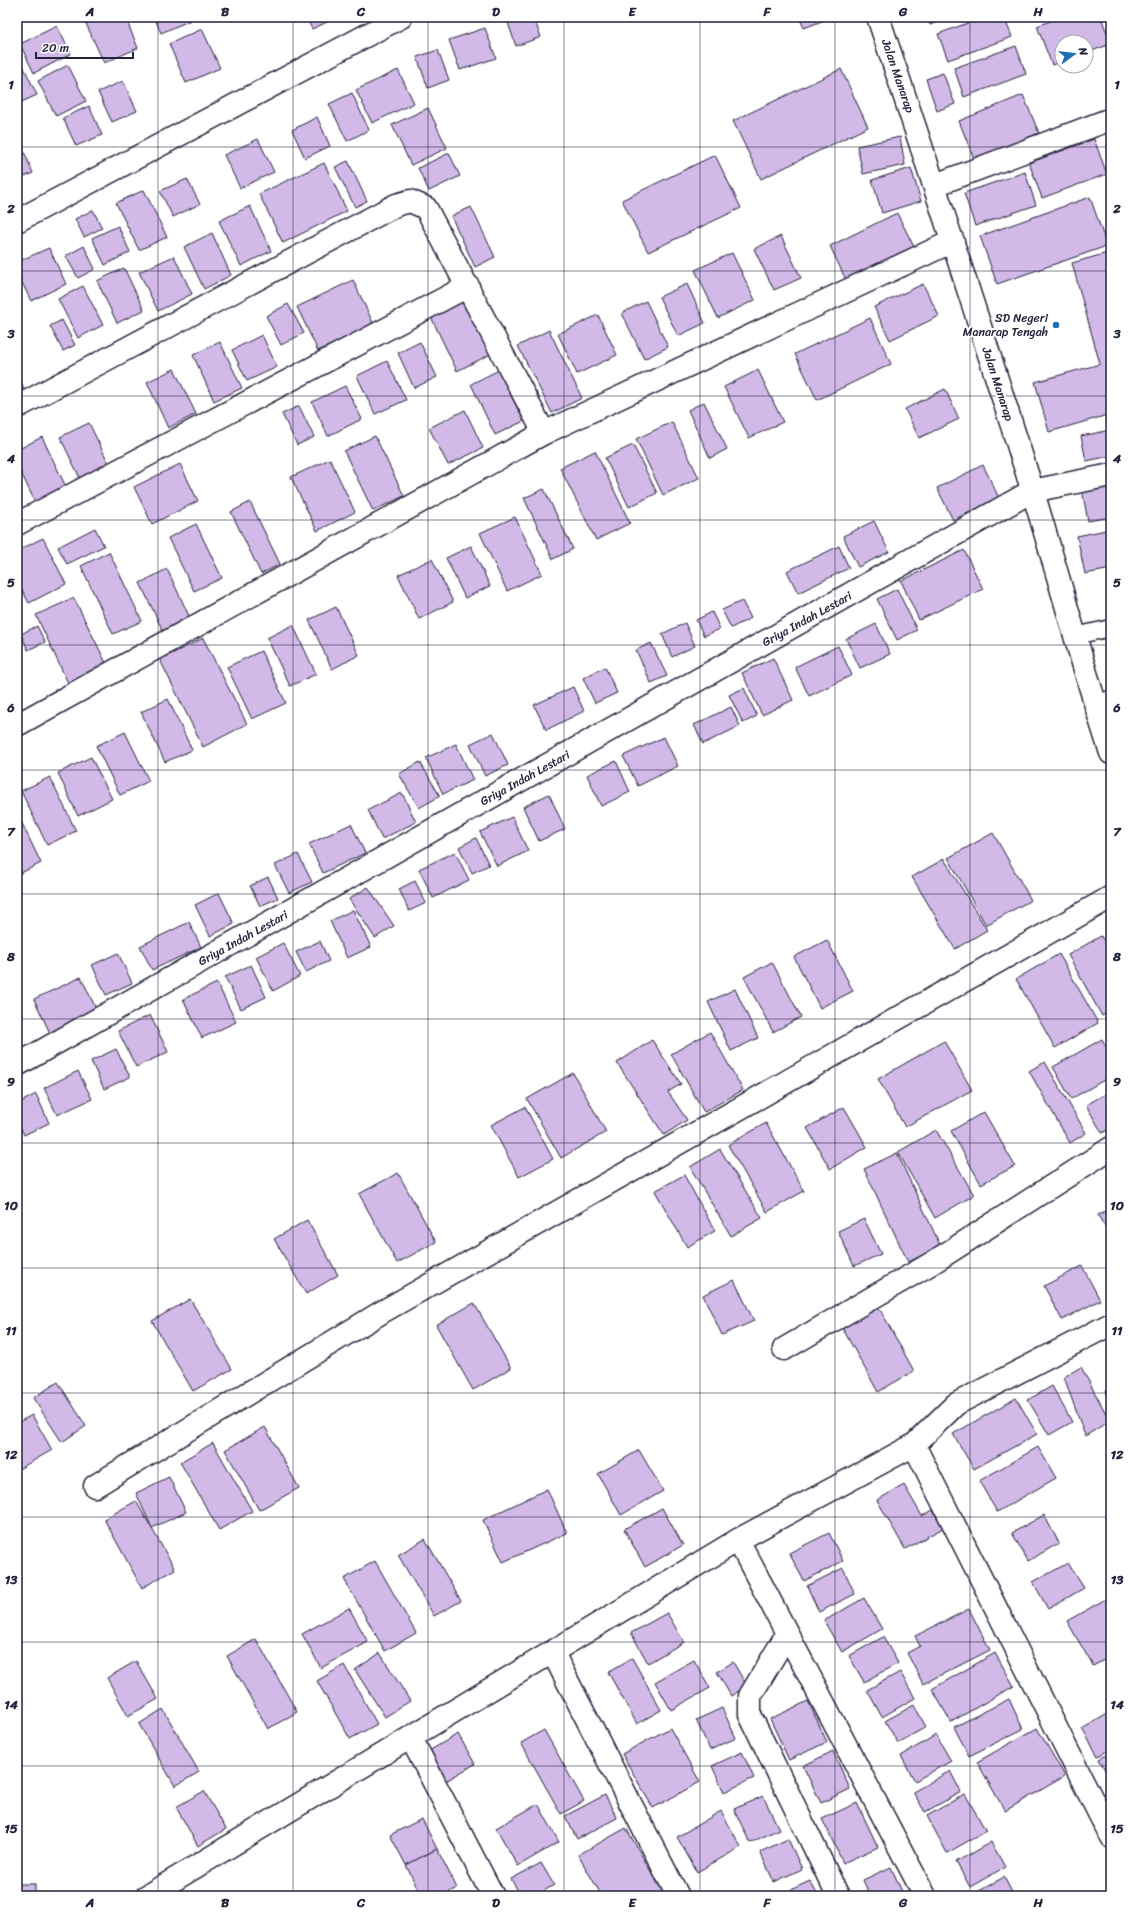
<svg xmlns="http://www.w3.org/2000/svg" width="1128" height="1913" font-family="Sriracha,sans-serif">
  <rect width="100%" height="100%" fill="#fff"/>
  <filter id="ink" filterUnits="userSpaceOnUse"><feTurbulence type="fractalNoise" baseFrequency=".025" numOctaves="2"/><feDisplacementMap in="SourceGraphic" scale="8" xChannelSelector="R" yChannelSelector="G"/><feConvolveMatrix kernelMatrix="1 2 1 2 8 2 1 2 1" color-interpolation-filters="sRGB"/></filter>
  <g filter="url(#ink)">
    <!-- building -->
    <g fill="#d2b9e7" stroke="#22223b">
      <polygon points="83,17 125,17 138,48 104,63"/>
      <polygon points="154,17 190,17 191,20 161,33"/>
      <polygon points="306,17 338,17 312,29"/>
      <polygon points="506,17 533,17 541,37 516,46"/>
      <polygon points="799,17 832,17 804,28"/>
      <polygon points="927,17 953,17 930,25"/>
      <polygon points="984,17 1004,17 1012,37 948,60 938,34"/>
      <polygon points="1061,17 1101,17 1111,44 1086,53 1086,42 1062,42 1062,61 1052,65 1037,26"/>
      <polygon points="57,26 71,54 34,73 20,44"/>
      <polygon points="485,28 496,58 460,70 449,40"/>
      <polygon points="202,29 220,68 186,83 169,44"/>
      <polygon points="1016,46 1026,74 964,97 954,68"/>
      <polygon points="438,50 449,80 428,88 417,57"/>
      <polygon points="17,55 18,55 37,95 17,104"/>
      <polygon points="68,65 86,101 56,116 38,81"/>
      <polygon points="841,69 868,127 761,179 733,121"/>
      <polygon points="398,70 414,103 372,123 356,90"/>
      <polygon points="943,73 955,104 937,111 926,79"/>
      <polygon points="123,81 137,111 112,122 98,92"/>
      <polygon points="352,93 369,130 347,141 329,104"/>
      <polygon points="1023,95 1039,133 974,159 959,121"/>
      <polygon points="89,106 102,135 76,146 63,118"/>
      <polygon points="428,108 447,148 411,165 392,125"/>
      <polygon points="317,117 330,146 305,158 292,130"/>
      <polygon points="900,137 905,165 863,174 857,146"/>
      <polygon points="258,139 274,172 240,188 224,155"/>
      <polygon points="1094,139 1107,174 1042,198 1029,163"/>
      <polygon points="20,142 33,173 17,180 17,144"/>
      <polygon points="449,153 460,176 429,191 418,168"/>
      <polygon points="715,155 741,208 648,252 622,200"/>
      <polygon points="348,161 367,201 355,207 335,167"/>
      <polygon points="324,163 347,211 283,243 259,194"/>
      <polygon points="911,168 921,201 882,213 872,180"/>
      <polygon points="1025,172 1036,205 975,226 964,193"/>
      <polygon points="187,179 200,204 173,217 160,191"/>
      <polygon points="144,190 167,237 139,250 116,203"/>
      <polygon points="1090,197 1107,246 997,284 980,236"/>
      <polygon points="250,206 271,251 241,266 219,221"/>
      <polygon points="471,207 495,257 475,267 451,216"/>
      <polygon points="93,210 102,228 84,237 75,219"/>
      <polygon points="897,213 914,247 846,280 830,246"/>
      <polygon points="118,226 130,252 105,265 92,238"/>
      <polygon points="212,233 231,275 204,289 184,247"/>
      <polygon points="781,236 801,278 774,290 754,249"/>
      <polygon points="84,246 95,269 78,278 66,256"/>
      <polygon points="49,248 66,284 31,301 17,272 17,262"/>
      <polygon points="1111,252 1111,414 1049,432 1035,382 1100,364 1072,263"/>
      <polygon points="732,253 755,300 718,318 695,270"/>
      <polygon points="174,256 192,294 158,311 139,272"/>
      <polygon points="124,268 144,310 117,323 97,281"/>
      <polygon points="353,280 374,325 318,351 297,307"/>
      <polygon points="687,284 705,323 678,336 659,297"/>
      <polygon points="923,284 939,316 890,340 874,307"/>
      <polygon points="83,286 103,325 78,338 58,299"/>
      <polygon points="465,301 491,354 457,371 431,317"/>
      <polygon points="646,301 668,347 644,359 622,313"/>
      <polygon points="288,304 304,333 281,345 266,316"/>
      <polygon points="598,315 617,355 577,374 558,334"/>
      <polygon points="870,318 891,364 817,400 795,354"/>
      <polygon points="62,320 75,345 63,351 50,326"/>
      <polygon points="549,330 582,398 552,413 518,346"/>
      <polygon points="262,335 277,367 247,381 232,350"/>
      <polygon points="220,342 242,388 214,401 193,355"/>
      <polygon points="420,342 437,377 414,388 398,353"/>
      <polygon points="387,361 406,400 375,414 357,376"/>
      <polygon points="174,369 196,414 168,428 147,382"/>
      <polygon points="499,370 524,421 495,435 471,384"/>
      <polygon points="758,370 783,422 749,438 724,387"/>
      <polygon points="17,374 24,388 17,392"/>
      <polygon points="345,386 362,419 328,436 312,402"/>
      <polygon points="945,389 959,419 919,438 905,409"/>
      <polygon points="704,402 727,449 710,458 688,410"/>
      <polygon points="299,406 314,437 297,445 282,414"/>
      <polygon points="465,410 483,448 448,465 429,428"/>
      <polygon points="672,422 699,478 663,495 636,439"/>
      <polygon points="89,423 111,468 82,482 60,437"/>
      <polygon points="1111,430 1111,456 1086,461 1081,436"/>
      <polygon points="375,436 404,496 373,511 344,451"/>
      <polygon points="42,437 66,487 35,502 17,464 17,450"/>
      <polygon points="633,445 657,493 629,507 605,458"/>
      <polygon points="595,451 630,523 596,540 560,468"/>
      <polygon points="330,459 355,512 317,531 291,477"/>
      <polygon points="180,464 198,501 152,524 134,487"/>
      <polygon points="983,465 999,498 953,520 937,488"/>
      <polygon points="1111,479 1111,517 1088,521 1081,485"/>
      <polygon points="544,489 573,549 553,559 524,498"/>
      <polygon points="250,502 280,564 261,574 231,512"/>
      <polygon points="515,517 542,574 507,591 480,533"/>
      <polygon points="874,521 889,552 858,567 843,536"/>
      <polygon points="196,524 222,578 194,591 168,538"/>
      <polygon points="95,528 104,546 67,564 58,547"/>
      <polygon points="1111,529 1111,569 1085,574 1077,536"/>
      <polygon points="43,538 66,584 29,603 17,580 17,551"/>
      <polygon points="471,546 490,586 465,598 446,558"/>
      <polygon points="839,546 849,568 798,593 787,571"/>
      <polygon points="964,550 983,589 919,620 901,581"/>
      <polygon points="109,552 142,621 113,634 81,566"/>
      <polygon points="432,559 453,602 419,619 398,575"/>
      <polygon points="167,569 190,618 163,631 140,583"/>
      <polygon points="897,589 917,630 897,640 877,599"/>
      <polygon points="17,598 22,608 17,610"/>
      <polygon points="74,598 108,667 69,685 36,615"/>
      <polygon points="742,601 751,618 731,628 722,610"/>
      <polygon points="336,607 359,655 332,669 309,620"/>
      <polygon points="712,612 720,629 704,636 696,620"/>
      <polygon points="685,623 695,646 672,657 662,634"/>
      <polygon points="876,624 890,654 860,668 846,639"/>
      <polygon points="293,625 316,674 290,686 267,638"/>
      <polygon points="37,626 45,642 28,650 21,634"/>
      <polygon points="203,638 247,724 203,747 160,660"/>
      <polygon points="651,643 667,676 651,683 636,650"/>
      <polygon points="838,646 852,675 809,696 795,667"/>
      <polygon points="261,651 286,703 252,719 227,667"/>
      <polygon points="773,658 793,700 762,715 742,673"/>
      <polygon points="605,667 617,693 595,703 583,678"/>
      <polygon points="573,687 584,711 546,730 534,705"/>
      <polygon points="744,688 757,716 743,723 729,695"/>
      <polygon points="168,699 192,750 165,762 141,712"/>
      <polygon points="731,707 740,726 703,744 694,725"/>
      <polygon points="125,732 149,781 120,795 96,746"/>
      <polygon points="493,733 508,765 485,776 470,744"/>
      <polygon points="664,737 678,766 638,786 623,756"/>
      <polygon points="456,744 473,780 443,794 426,758"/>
      <polygon points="91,757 112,799 78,816 58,773"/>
      <polygon points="616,761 630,792 601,806 587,775"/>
      <polygon points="420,762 440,796 419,808 399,774"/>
      <polygon points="50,777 76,831 47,845 21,791"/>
      <polygon points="402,793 416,822 382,839 368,810"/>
      <polygon points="549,794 565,829 539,841 523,807"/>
      <polygon points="17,813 41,863 17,875"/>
      <polygon points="512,817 528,851 497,866 480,832"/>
      <polygon points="351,824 365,853 323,873 309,844"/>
      <polygon points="993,833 1031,900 986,925 948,858"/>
      <polygon points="476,838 489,865 472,873 459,847"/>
      <polygon points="455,852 469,880 433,898 419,869"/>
      <polygon points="298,854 312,882 289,893 275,865"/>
      <polygon points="944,859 987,930 955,949 912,877"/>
      <polygon points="268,877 278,898 260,906 250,886"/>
      <polygon points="415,881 426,903 409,911 399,889"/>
      <polygon points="368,887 394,926 375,938 349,899"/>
      <polygon points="219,893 234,924 210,936 195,905"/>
      <polygon points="353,910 371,947 347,958 330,921"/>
      <polygon points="189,922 201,947 152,970 140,946"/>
      <polygon points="1101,936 1111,952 1111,1011 1102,1016 1068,955"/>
      <polygon points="827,940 853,991 820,1008 794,957"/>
      <polygon points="320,941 329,961 306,972 296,952"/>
      <polygon points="283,943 300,976 273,991 256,957"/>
      <polygon points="118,953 132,983 106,995 92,965"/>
      <polygon points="1059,954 1098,1023 1055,1048 1016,979"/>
      <polygon points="772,962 801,1017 773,1032 744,977"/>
      <polygon points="251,965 266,997 241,1009 225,977"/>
      <polygon points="81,977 97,1011 50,1033 34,999"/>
      <polygon points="217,983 236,1022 202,1038 183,999"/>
      <polygon points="735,989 758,1038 731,1051 708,1002"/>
      <polygon points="150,1015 168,1052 136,1067 118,1031"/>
      <polygon points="710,1032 743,1090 704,1112 671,1054"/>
      <polygon points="1102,1039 1111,1056 1111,1076 1071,1099 1053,1067"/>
      <polygon points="652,1040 681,1084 668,1092 687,1120 664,1135 617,1063"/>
      <polygon points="944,1041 972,1090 905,1127 878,1079"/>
      <polygon points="116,1049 130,1077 104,1089 91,1061"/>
      <polygon points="1045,1062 1086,1133 1070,1143 1029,1071"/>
      <polygon points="78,1071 92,1099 57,1115 44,1088"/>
      <polygon points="573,1073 606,1132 561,1158 527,1099"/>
      <polygon points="1111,1091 1111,1128 1102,1133 1086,1105"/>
      <polygon points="36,1094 49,1123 24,1135 17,1120 17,1104"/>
      <polygon points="525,1107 553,1159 519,1177 491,1125"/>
      <polygon points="844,1107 867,1147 830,1169 807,1128"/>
      <polygon points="984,1112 1015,1166 981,1184 951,1131"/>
      <polygon points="766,1123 804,1191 767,1212 728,1145"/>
      <polygon points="936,1130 974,1195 935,1218 898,1152"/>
      <polygon points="720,1149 762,1218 731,1236 690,1167"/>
      <polygon points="897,1153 941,1247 908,1262 864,1169"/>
      <polygon points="398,1173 436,1242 397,1263 359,1194"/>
      <polygon points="684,1175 715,1231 687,1247 655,1191"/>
      <polygon points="1111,1208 1111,1238 1098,1215"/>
      <polygon points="864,1219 881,1254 854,1266 838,1231"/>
      <polygon points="307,1220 338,1275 306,1294 274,1239"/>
      <polygon points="1082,1266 1100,1300 1062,1320 1044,1286"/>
      <polygon points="734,1280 754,1321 722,1335 703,1295"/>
      <polygon points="190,1299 232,1369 193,1391 152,1321"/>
      <polygon points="876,1302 914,1371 878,1392 839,1322"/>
      <polygon points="474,1303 511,1368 473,1390 436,1325"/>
      <polygon points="1081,1367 1110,1421 1085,1436 1064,1377"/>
      <polygon points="58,1382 86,1426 62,1442 33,1398"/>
      <polygon points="1052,1386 1072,1422 1049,1435 1028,1400"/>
      <polygon points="1111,1388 1111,1406 1106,1390"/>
      <polygon points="1016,1398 1037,1434 974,1469 953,1434"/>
      <polygon points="32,1415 52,1450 17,1470 17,1423"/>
      <polygon points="265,1427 299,1488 259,1510 225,1450"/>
      <polygon points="213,1443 252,1511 219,1530 180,1462"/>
      <polygon points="1038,1447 1056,1478 997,1512 979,1481"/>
      <polygon points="639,1450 663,1491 621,1515 598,1474"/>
      <polygon points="169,1477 186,1512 152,1528 136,1493"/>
      <polygon points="904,1485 922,1516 933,1510 943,1528 905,1549 877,1500"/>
      <polygon points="547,1489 567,1533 503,1562 483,1520"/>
      <polygon points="136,1501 175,1569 142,1588 104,1519"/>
      <polygon points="662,1508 683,1545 645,1567 624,1529"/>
      <polygon points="1044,1515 1059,1543 1028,1561 1012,1533"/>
      <polygon points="829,1533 843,1561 804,1581 789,1553"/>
      <polygon points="425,1539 461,1601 434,1616 398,1555"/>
      <polygon points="375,1561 416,1633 385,1651 344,1579"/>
      <polygon points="1068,1563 1084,1588 1048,1609 1033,1582"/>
      <polygon points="843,1568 855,1594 819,1612 807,1586"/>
      <polygon points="1111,1596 1111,1656 1093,1666 1067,1621"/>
      <polygon points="864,1598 882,1629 842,1652 824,1621"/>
      <polygon points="349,1608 368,1642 321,1668 302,1634"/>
      <polygon points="969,1609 990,1650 923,1684 907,1653 920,1646 915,1636"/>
      <polygon points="667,1613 684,1642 648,1663 631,1633"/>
      <polygon points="883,1637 898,1663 864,1682 849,1656"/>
      <polygon points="256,1639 297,1712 268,1729 227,1656"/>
      <polygon points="380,1653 410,1701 385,1717 355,1670"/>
      <polygon points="995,1653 1014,1686 951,1722 932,1689"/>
      <polygon points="632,1658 661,1710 637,1724 608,1672"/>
      <polygon points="694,1660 710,1688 671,1710 655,1682"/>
      <polygon points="136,1661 158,1699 128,1716 107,1678"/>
      <polygon points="733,1662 747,1686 731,1696 717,1672"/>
      <polygon points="344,1665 377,1724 350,1739 317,1681"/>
      <polygon points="900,1672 915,1698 882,1717 867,1690"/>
      <polygon points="1009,1699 1023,1729 969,1756 954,1727"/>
      <polygon points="808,1701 827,1742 789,1760 770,1719"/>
      <polygon points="914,1705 926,1727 898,1743 885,1721"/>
      <polygon points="722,1708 736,1738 710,1750 696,1720"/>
      <polygon points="163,1709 199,1772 175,1786 139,1724"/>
      <polygon points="1111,1712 1111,1749 1098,1756 1082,1729"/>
      <polygon points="670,1728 700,1782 653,1808 622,1754"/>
      <polygon points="1037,1728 1065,1776 1005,1811 977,1762"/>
      <polygon points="544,1730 584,1801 561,1814 521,1743"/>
      <polygon points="458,1734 475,1764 444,1782 427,1752"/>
      <polygon points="936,1735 951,1761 915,1781 901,1756"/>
      <polygon points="833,1751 850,1789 821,1803 803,1766"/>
      <polygon points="742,1752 754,1778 724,1792 712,1766"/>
      <polygon points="1111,1753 1111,1781 1099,1759"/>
      <polygon points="950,1771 961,1792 925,1812 913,1792"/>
      <polygon points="204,1791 226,1829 198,1846 176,1807"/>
      <polygon points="965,1794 986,1831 947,1853 927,1816"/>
      <polygon points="605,1795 617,1818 577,1839 565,1816"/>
      <polygon points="763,1796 779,1829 750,1843 734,1809"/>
      <polygon points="857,1803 878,1847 843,1863 822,1819"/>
      <polygon points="538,1804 559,1842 518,1866 496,1828"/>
      <polygon points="721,1811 741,1847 697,1872 677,1837"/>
      <polygon points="422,1819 437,1849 406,1865 390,1835"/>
      <polygon points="626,1828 665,1896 602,1896 578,1855"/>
      <polygon points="788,1839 802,1869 774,1882 760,1852"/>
      <polygon points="991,1842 1005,1867 970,1887 956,1862"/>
      <polygon points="437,1849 457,1888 441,1896 421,1896 406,1865"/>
      <polygon points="541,1863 554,1885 535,1896 521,1896 511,1879"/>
      <polygon points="891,1867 904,1896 870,1896 863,1880"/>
      <polygon points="1004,1877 1014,1896 973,1896 972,1895"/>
      <polygon points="810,1881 818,1896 788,1896 786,1892"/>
      <rect x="17" y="1884" width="18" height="12"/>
    </g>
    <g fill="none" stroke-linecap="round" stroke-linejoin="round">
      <!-- lane casing -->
      <g stroke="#22223b" stroke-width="19">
        <g id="lane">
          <polyline points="1075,636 1111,628"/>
          <polyline points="1094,703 1111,699"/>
        </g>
      </g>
      <!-- street casing -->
      <g stroke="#22223b" stroke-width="25">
        <g id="street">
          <path d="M878,17C931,174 982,331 1032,489C1059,577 1082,666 1111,753"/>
          <polyline points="935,185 1111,119"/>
          <polyline points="17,221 401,17"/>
          <polyline points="17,407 396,205 410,201 426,208 544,433"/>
          <polyline points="17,524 468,286"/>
          <polyline points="17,725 544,433 953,241"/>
          <polyline points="17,1065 1032,491 1111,475"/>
          <polyline points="784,1349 932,1263 1111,1148"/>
          <polyline points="914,1445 1111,1837"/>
          <polyline points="95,1486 382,1312 1111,897"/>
          <polyline points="738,1540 925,1896"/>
          <polyline points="787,1634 750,1696 750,1715 838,1896"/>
          <polyline points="553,1653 678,1896"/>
          <polyline points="411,1738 493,1896"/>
          <polyline points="147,1896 738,1540 914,1445 956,1404 1111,1324"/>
        </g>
      </g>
      <!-- lane -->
      <use href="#lane" stroke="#fff" stroke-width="16"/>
      <!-- street -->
      <use href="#street" stroke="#fff" stroke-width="22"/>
    </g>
  </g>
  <!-- grid -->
  <path fill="none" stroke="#22223b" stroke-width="1" stroke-opacity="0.55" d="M158,17V1896M293,17V1896M428,17V1896M564,17V1896M700,17V1896M835,17V1896M970,17V1896M17,147H1111M17,271H1111M17,396H1111M17,520H1111M17,645H1111M17,770H1111M17,894H1111M17,1019H1111M17,1143H1111M17,1268H1111M17,1393H1111M17,1517H1111M17,1642H1111M17,1766H1111"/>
  <!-- markers -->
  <circle fill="#1f6fb2" stroke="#fff" stroke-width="1.5" cx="1056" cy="325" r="4"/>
  <g text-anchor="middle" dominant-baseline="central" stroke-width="4" stroke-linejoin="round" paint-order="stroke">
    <!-- street labels -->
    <g font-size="12" fill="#22223b" stroke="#fff">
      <text transform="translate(898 76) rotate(71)">Jalan Manarap</text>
      <text transform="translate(998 384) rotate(72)">Jalan Manarap</text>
      <text transform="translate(807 619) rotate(-29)">Griya Indah Lestari</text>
      <text transform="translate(525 778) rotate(-29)">Griya Indah Lestari</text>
      <text transform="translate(243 938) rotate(-29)">Griya Indah Lestari</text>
    </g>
    <!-- poi labels -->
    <g font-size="12" fill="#22223b" stroke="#fff" text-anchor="end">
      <text x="1048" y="318">SD Negeri<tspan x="1048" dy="14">Manarap Tengah</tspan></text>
    </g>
  </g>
  <!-- margin -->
  <rect width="1128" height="1913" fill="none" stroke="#fff" stroke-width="44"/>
  <!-- north arrow -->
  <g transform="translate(1074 54) rotate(75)"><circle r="19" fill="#ffffff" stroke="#a7a7b1"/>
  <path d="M0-3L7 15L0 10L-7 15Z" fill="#1f6fb2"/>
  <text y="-6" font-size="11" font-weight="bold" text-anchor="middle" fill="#22223b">N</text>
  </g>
  <!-- scale -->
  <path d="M36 52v6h97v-6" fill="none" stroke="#22223b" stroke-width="2"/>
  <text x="42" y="52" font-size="12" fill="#22223b" stroke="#ffffff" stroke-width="3" paint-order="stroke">20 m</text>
  <rect x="22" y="22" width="1084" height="1869" fill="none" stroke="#22223b" stroke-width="1.5"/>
  <g font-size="13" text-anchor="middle" font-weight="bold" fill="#22223b">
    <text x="90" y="16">A</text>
    <text x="225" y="16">B</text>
    <text x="361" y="16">C</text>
    <text x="496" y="16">D</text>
    <text x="632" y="16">E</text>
    <text x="767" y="16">F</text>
    <text x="903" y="16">G</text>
    <text x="1038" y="16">H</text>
    <text x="11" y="89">1</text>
    <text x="1117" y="89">1</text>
    <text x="11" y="213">2</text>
    <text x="1117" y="213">2</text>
    <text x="11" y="338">3</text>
    <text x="1117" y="338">3</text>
    <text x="11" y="463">4</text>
    <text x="1117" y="463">4</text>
    <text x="11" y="587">5</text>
    <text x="1117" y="587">5</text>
    <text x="11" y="712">6</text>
    <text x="1117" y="712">6</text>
    <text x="11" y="836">7</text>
    <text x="1117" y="836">7</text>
    <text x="11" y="961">8</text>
    <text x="1117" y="961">8</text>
    <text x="11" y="1086">9</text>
    <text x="1117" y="1086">9</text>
    <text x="11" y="1210">10</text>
    <text x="1117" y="1210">10</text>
    <text x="11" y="1335">11</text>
    <text x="1117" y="1335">11</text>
    <text x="11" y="1459">12</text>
    <text x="1117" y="1459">12</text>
    <text x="11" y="1584">13</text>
    <text x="1117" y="1584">13</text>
    <text x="11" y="1709">14</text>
    <text x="1117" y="1709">14</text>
    <text x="11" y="1833">15</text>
    <text x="1117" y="1833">15</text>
    <text x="90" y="1907">A</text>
    <text x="225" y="1907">B</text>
    <text x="361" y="1907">C</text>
    <text x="496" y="1907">D</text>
    <text x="632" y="1907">E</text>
    <text x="767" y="1907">F</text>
    <text x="903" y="1907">G</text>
    <text x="1038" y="1907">H</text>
  </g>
</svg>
